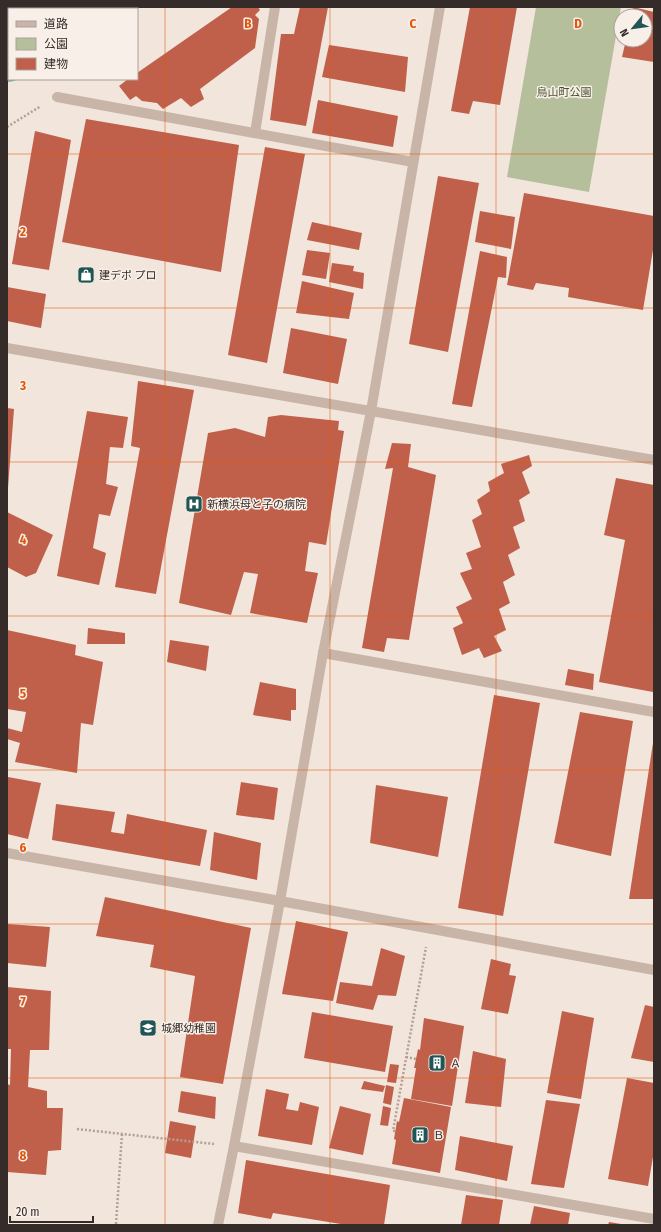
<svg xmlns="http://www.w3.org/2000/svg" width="661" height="1232" font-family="'Fira Sans Condensed','Noto Sans JP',sans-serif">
  <rect width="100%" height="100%" fill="#f1e5dc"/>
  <!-- green -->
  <polygon fill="#b5bf9c" points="536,7 621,7 589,192 507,177"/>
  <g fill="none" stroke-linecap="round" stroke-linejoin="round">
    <!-- river -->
    <g stroke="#7cacab" stroke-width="50">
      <polyline points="85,9 88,7"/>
      <polyline points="7,57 9,55"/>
    </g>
  </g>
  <!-- building -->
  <g fill="#c0604a">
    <polygon points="232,7 258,7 260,10 255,15 259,19 255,48 200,89 204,99 191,107 181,98 163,109 157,103 142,101 136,96 130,100 119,86 128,79 137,79 137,73"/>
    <polygon points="300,7 328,7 306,126 270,120 281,34 294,34"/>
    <polygon points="470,7 517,7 500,105 473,101 469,114 451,111"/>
    <polygon points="633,7 654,12 654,62 622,57 626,40 645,40 645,16 631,16"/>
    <polygon points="329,45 408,57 405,92 322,77"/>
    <polygon points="318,100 398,116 393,147 312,133"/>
    <polygon points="86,119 239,145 221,272 62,242"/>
    <polygon points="35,131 71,140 49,270 12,264"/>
    <polygon points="265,147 305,154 267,363 228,355"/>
    <polygon points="438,176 479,183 448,352 409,344"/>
    <polygon points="524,193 654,216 654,244 643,310 568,297 569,288 536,283 533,290 507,285"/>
    <polygon points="480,211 515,217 511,249 475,242"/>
    <polygon points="312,222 362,233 359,250 307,240"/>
    <polygon points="307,250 330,253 326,279 302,275"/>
    <polygon points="480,251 507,257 506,278 498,277 472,407 452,404"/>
    <polygon points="332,263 354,266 353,271 364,273 363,289 329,282"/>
    <polygon points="302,281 354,293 349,319 296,313"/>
    <polygon points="7,287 46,294 41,328 7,321"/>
    <polygon points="291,328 347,339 338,384 283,373"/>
    <polygon points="138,381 194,390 156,594 115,587 140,448 131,446"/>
    <polygon points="7,408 14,409 8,488 7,488"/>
    <polygon points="87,411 128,417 123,448 110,447 106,484 118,487 110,516 99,514 93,548 106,553 99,585 57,576"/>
    <polygon points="281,415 339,421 338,430 344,431 326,545 309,542 305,571 318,573 307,623 250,613 258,574 244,572 231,615 179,603 208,433 235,428 265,437 268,417"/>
    <polygon points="392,443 411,444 408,467 436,475 409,640 387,638 384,652 362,648 393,468 385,469"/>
    <polygon points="529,455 532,466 522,472 530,493 519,500 525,521 513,527 520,548 508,555 515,575 503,582 510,603 499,609 506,630 494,636 502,651 484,658 479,648 462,655 453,628 463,623 456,607 472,599 460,573 472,569 466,553 481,547 472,520 482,514 477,500 490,491 488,482 504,473 501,464"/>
    <polygon points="616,478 654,485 654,686 653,692 599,682 625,540 604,535"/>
    <polygon points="7,512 53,535 36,573 26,577 7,567"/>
    <polygon points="88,628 125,633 125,644 87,644"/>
    <polygon points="7,630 76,645 75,655 103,662 93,725 81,723 77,773 15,762 20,743 7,739 7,728 22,732 26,712 7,709"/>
    <polygon points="170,640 209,646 206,671 167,662"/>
    <polygon points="568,669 594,674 593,690 565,685"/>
    <polygon points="260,682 296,689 296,710 291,710 291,721 253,715"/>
    <polygon points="494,695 540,703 503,916 458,908"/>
    <polygon points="580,712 633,721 611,856 554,843"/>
    <polygon points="653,743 654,899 629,899"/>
    <polygon points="8,777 41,783 28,839 7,834"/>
    <polygon points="241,782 278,788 274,820 236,815"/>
    <polygon points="376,785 448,797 438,857 370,843"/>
    <polygon points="56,804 115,812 111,832 124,834 127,814 207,830 200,866 52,840"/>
    <polygon points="214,832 261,843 257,880 210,870"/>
    <polygon points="105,897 251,928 223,1084 180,1077 195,976 150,967 154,945 96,936"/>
    <polygon points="296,921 348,932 333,1001 282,994"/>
    <polygon points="7,924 50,927 46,967 7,963"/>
    <polygon points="381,948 405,956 396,996 378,995 373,1010 336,1003 340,982 372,986"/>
    <polygon points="491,959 511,964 509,975 516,976 508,1014 481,1009"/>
    <polygon points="7,987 51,991 49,1050 30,1050 28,1087 47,1091 47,1108 63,1108 61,1150 48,1151 46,1175 7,1172 7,1084 10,1085 11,1049 7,1049"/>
    <polygon points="645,1005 654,1007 654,1062 631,1058"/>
    <polygon points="562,1011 594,1018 581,1099 547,1093"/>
    <polygon points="312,1012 393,1026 385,1072 304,1058"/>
    <polygon points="424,1018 464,1026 452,1106 411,1099 416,1068 414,1068 416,1059 418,1049 420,1050"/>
    <polygon points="473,1051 506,1059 501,1107 465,1103"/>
    <polygon points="390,1064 399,1065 396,1083 387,1082"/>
    <polygon points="627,1078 654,1083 654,1151 648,1186 608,1179"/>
    <polygon points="364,1081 385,1086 383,1092 361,1089"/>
    <polygon points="386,1085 394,1087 391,1105 383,1103"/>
    <polygon points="266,1089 289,1094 286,1109 298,1111 300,1102 319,1107 312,1145 258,1136"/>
    <polygon points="181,1091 216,1097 215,1119 178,1112"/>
    <polygon points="404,1098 451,1107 440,1173 392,1164 396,1140 394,1139 397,1121 399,1122"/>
    <polygon points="546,1100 580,1104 564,1188 531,1184"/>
    <polygon points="340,1106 371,1114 363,1155 329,1148"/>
    <polygon points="383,1106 391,1108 388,1126 380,1125"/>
    <polygon points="170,1121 196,1126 191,1158 165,1153"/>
    <polygon points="460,1136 513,1146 507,1181 455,1170"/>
    <polygon points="246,1160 390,1185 384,1225 347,1225 273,1213 271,1219 238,1213"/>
    <polygon points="466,1195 503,1200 499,1225 461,1225"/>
    <polygon points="534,1206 570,1213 568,1225 530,1225"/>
    <polygon points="609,1222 621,1224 621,1225 608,1225"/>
  </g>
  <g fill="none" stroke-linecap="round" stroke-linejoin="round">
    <!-- path -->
    <g stroke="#b49f92" stroke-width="2.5" stroke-dasharray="2 2" stroke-linecap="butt">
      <polyline points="7,127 41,106"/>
      <polyline points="406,1057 416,1059"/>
      <polyline points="77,1129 214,1144"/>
      <polyline points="395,1131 393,1131 426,947"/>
      <polyline points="116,1224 122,1134"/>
    </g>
    <!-- pedestrian -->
    <g stroke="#c8b5a8" stroke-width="10">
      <polyline points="323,653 654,712"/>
      <polyline points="234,1146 654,1219"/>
    </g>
    <!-- minor -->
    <g stroke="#c8b5a8" stroke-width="10">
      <polyline points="57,97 413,162"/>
      <polyline points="255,133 275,7"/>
      <polyline points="7,348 654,460"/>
      <polyline points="7,853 280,901 654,970"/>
      <polyline points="218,1225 234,1146 280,901 323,653 371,411 440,7"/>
    </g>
  </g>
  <!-- grid -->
  <path fill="none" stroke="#df570d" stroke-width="1" stroke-opacity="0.55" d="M165,7V1225M330,7V1225M496,7V1225M7,154H654M7,308H654M7,462H654M7,616H654M7,770H654M7,924H654M7,1078H654"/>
  <!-- icons -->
  <defs>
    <g id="shop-square" transform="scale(0.9)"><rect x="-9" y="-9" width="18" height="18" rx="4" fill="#205455" stroke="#f8f0e8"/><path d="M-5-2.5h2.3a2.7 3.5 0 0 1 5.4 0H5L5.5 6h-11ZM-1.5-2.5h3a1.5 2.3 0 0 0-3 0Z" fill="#fff"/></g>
    <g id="hospital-square" transform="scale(0.9)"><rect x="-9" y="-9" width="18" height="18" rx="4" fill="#205455" stroke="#f8f0e8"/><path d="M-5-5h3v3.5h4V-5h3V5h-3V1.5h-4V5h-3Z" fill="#fff"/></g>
    <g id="school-square" transform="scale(0.9)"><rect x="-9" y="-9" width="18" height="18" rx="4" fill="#205455" stroke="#f8f0e8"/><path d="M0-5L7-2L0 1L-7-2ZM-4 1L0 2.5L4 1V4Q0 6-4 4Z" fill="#fff"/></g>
    <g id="building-square" transform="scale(0.9)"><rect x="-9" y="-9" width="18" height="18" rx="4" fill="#205455" stroke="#f8f0e8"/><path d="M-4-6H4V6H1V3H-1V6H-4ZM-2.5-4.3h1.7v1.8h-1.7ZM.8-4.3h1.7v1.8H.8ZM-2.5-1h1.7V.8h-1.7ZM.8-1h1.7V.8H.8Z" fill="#fff"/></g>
  </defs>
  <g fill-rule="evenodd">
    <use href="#shop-square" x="86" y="275"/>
    <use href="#hospital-square" x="194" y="504"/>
    <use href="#school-square" x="148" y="1028"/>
    <use href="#building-square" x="437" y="1063"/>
    <use href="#building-square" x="420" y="1135"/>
  </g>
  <g text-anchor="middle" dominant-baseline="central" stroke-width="3" stroke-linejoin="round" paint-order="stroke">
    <!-- park labels -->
    <g font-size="11" fill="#47522d" stroke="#f8f0e8">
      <text x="564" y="92">鳥山町公園</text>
    </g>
    <!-- poi labels -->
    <g font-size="11" fill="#352b28" stroke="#f8f0e8" text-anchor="start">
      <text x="99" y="275">建デポ プロ</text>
      <text x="207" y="504">新横浜母と子の病院</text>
      <text x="161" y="1028">城郷幼稚園</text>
      <text x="450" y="1063">Ａ</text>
      <text x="433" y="1135">Ｂ</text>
    </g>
  </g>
  <g font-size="13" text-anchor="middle" font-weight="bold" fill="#df570d" stroke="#f8f0e8" stroke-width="3" stroke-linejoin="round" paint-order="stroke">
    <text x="248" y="28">B</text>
    <text x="413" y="28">C</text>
    <text x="578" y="28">D</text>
    <text x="23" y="236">2</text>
    <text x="23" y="390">3</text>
    <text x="23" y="544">4</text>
    <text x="23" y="698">5</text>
    <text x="23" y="852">6</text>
    <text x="23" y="1006">7</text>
    <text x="23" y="1160">8</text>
  </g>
  <!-- border -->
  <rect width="661" height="1232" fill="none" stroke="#352b28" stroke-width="16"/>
  <!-- legend -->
  <rect x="8" y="8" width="130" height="72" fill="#f8f0e8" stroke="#aaa19b"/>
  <rect x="16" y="21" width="20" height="6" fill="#c8b5a8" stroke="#aaa19b"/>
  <text x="44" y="28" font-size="12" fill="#352b28">道路</text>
  <rect x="16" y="38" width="20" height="12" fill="#b5bf9c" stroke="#aaa19b"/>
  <text x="44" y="48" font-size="12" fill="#352b28">公園</text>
  <rect x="16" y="58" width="20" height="12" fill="#c0604a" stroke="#aaa19b"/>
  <text x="44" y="68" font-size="12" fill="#352b28">建物</text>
  <!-- north arrow -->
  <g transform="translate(633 28) rotate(241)"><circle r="19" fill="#f8f0e8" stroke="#aaa19b"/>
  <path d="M0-3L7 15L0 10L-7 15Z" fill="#205455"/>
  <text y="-6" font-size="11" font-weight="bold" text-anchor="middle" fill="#352b28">N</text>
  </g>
  <!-- scale -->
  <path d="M10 1216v6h83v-6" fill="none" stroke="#352b28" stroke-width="2"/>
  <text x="16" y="1216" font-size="12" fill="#352b28" stroke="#f8f0e8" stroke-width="3" paint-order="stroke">20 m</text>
</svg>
